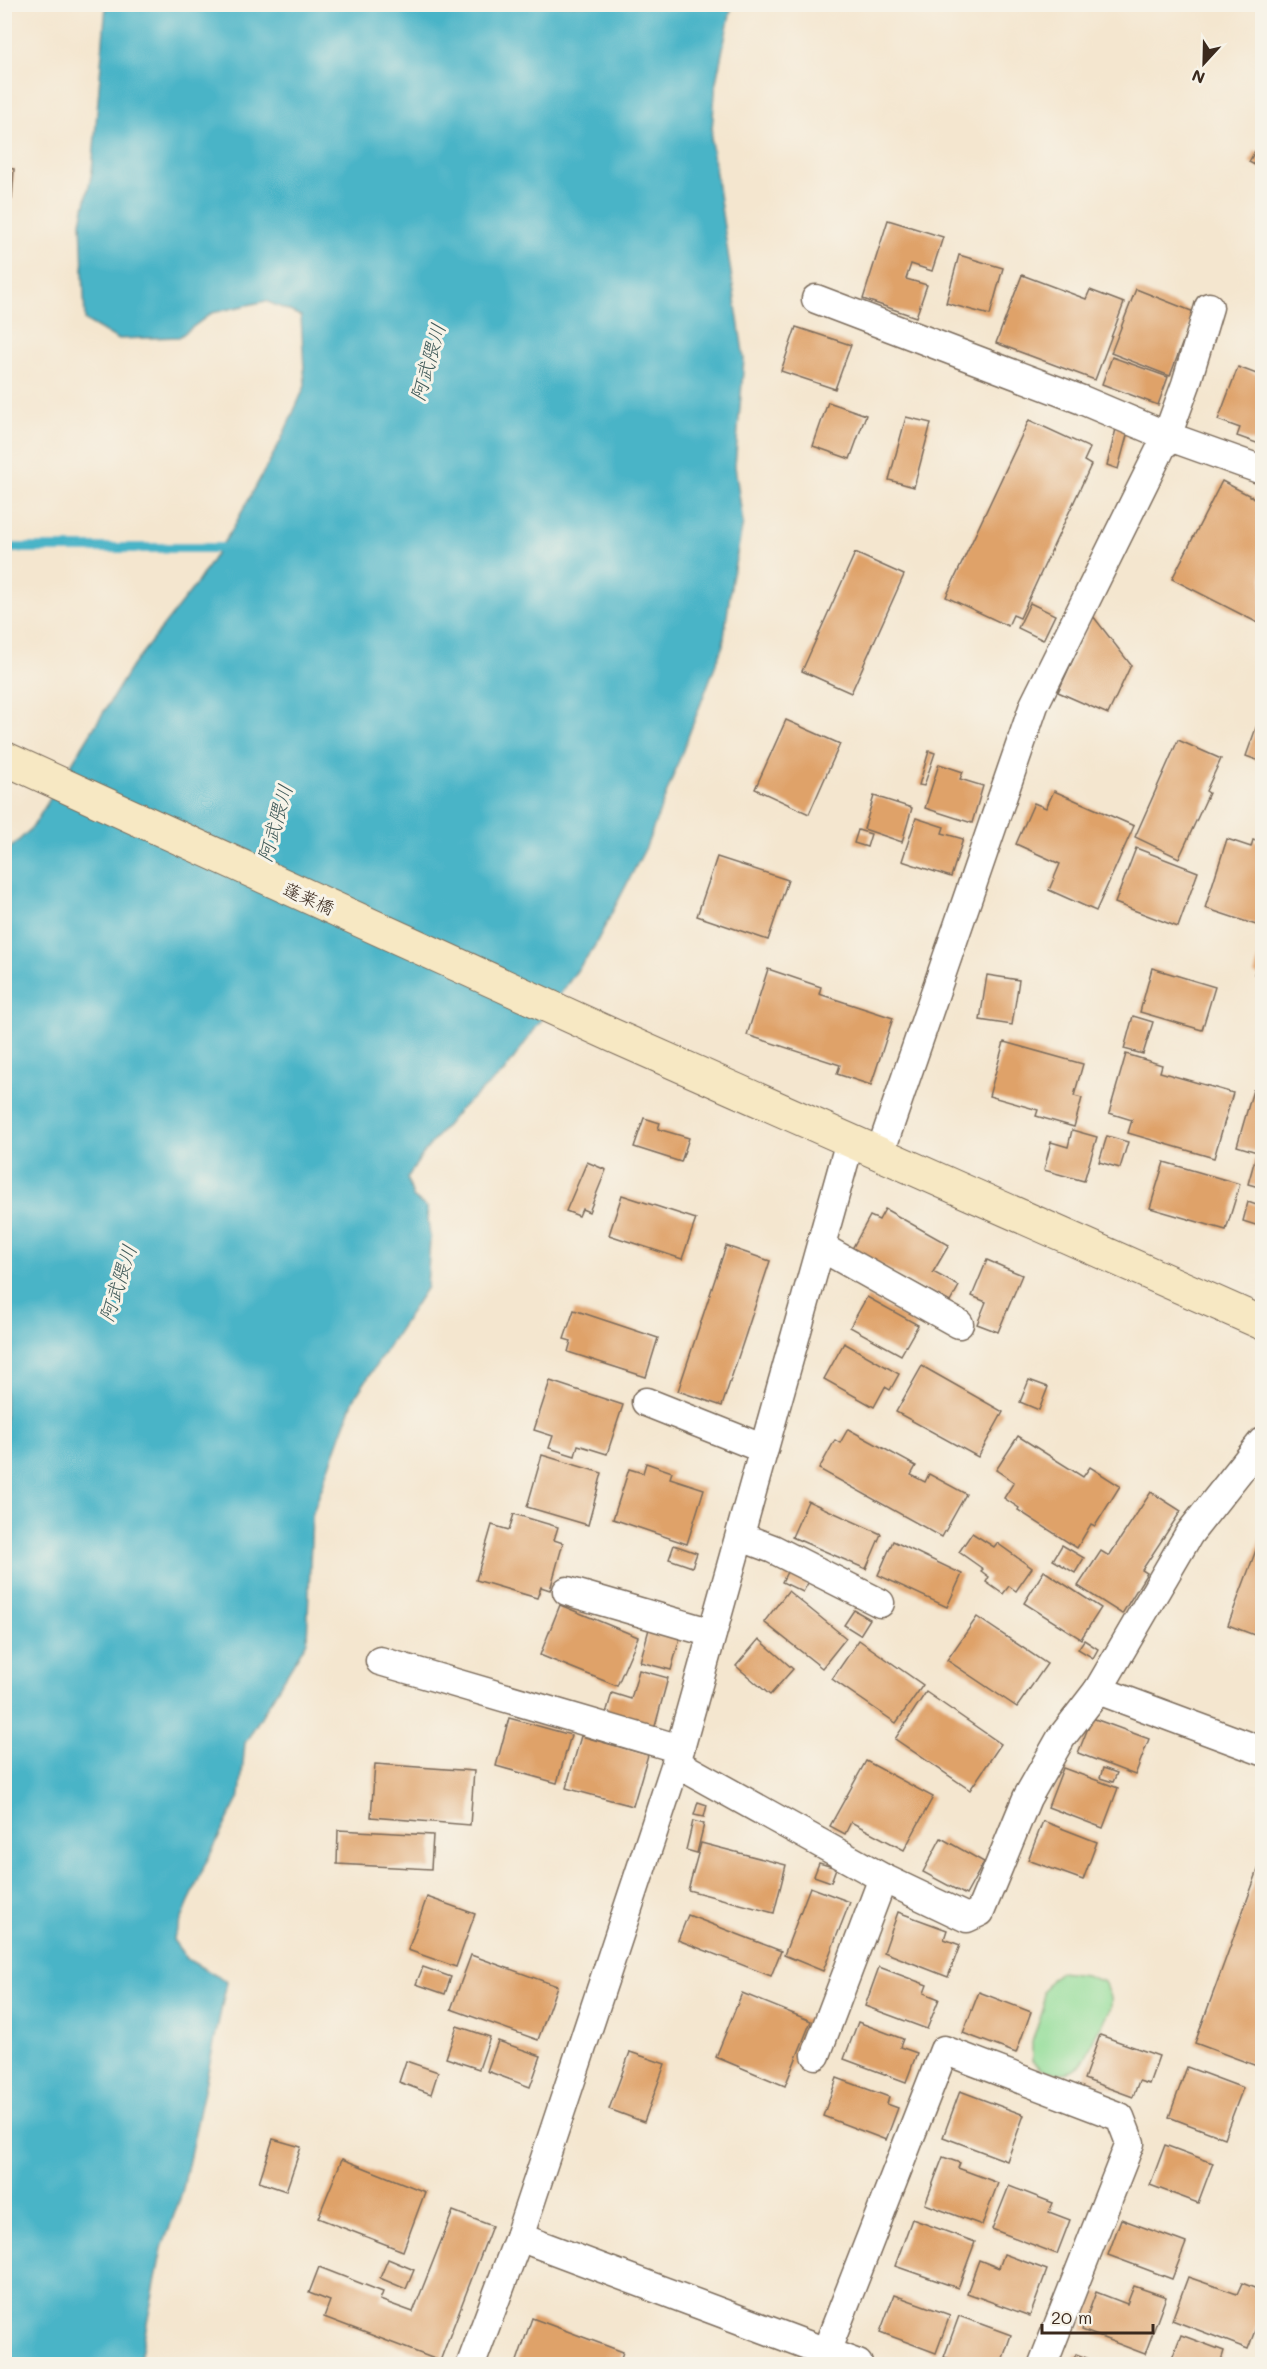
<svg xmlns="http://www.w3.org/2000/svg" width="1267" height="2369" font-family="Mali,'Klee One',sans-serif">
  <rect width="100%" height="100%" fill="#f7f3e8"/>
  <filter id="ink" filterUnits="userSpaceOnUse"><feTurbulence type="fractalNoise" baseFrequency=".0167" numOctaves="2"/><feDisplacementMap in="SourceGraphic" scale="12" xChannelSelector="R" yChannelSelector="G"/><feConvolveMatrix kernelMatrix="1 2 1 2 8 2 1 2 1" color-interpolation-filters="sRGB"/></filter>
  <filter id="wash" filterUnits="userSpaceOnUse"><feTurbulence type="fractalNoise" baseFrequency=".008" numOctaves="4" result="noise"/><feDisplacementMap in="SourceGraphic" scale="24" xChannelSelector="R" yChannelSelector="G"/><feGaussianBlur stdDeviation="1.35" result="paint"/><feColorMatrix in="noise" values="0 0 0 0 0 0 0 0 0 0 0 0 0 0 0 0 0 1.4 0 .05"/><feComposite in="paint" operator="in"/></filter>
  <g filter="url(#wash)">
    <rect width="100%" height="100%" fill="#f4e6cf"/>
    <!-- green -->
    <path fill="#92dd98" stroke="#66845b" stroke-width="1.5" d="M1060,1972L1085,1975L1104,1982C1106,1987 1111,1994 1111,1999C1113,2012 1103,2022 1097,2032C1087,2050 1085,2074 1060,2073C1044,2073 1043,2071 1032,2061V2042L1043,2010V1991L1052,1978Z"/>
    <!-- water -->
    <polygon fill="#49b4c7" stroke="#426f72" stroke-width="1.5" points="106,5 732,5 716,82 711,141 744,359 735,466 743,523 732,579 723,645 646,847 594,947 504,1072 459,1110 425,1151 407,1178 413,1197 427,1208 430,1239 427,1287 354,1399 312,1515 307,1641 245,1743 240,1795 203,1869 173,1940 187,1959 227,1982 182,2193 162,2248 139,2364 5,2364 5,853 32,828 132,666 197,583 233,528 280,442 305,386 301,316 266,301 212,313 179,337 117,339 85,320 81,222 92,172"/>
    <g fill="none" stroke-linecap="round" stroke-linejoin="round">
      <!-- stream -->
      <polyline stroke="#49b4c7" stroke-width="10" points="4,547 12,548 235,548"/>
    </g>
    <g id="blocks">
      <!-- building -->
      <g fill="#dfa269">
        <polygon points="1255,151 1262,155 1262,169 1249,162"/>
        <polygon points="4,168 14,169 12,199 4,198"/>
        <polygon points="888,220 943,237 932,271 911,264 906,279 927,285 916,317 863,299"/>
        <polygon points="959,255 1003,268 990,315 946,303"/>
        <polygon points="1022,275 1086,299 1090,290 1124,303 1095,380 996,343"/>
        <polygon points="1136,289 1194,312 1170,376 1111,353"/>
        <polygon points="796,327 851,345 835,389 781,371"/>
        <polygon points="1112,357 1168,377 1158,405 1102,384"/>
        <polygon points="1238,367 1262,376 1262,445 1237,436 1240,428 1218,420"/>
        <polygon points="828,402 866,415 850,459 813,446"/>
        <polygon points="906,417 931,423 914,487 889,480"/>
        <polygon points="1029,420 1090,448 1084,461 1091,465 1020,618 1013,615 1008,626 946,597"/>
        <polygon points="1117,425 1129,428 1118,469 1107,465"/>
        <polygon points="1222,481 1262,502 1262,625 1172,579"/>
        <polygon points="855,553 904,575 851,693 802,671"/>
        <polygon points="1030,603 1055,615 1043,640 1018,628"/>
        <polygon points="1093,616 1131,665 1108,714 1058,692"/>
        <polygon points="1262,711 1262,762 1246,756"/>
        <polygon points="786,720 840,744 809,814 755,789"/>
        <polygon points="1178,740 1221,759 1206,791 1209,793 1179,858 1135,837"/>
        <polygon points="929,751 935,753 924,786 919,785"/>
        <polygon points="939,764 963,772 960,779 983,786 972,823 925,808"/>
        <polygon points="1054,791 1134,826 1096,911 1049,890 1060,864 1016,844 1034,803 1046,808"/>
        <polygon points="874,796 912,808 902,842 864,829"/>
        <polygon points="916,818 944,827 942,833 963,839 951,877 902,861"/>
        <polygon points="858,830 871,834 867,847 854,843"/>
        <polygon points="1227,839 1251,847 1253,840 1262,843 1262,927 1205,908"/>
        <polygon points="1136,848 1198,872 1178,927 1115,903"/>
        <polygon points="717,857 788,880 768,940 697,916"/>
        <polygon points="1262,948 1262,977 1254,974"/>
        <polygon points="1152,968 1215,987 1202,1030 1140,1012"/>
        <polygon points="768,969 821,987 819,994 893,1018 871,1085 837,1074 840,1065 747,1035"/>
        <polygon points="987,975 1019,980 1012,1025 980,1020"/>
        <polygon points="1133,1016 1153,1022 1143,1054 1124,1049"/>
        <polygon points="1004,1042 1083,1064 1074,1096 1082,1098 1074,1127 1036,1116 1038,1110 989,1096"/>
        <polygon points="1126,1054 1162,1065 1160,1072 1233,1093 1214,1158 1128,1133 1132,1120 1109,1113"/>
        <polygon points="1253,1090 1262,1093 1262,1188 1248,1184 1257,1152 1237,1146"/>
        <polygon points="644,1118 660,1123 658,1129 689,1138 681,1162 634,1147"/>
        <polygon points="1072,1130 1097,1137 1084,1181 1044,1170 1051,1142 1068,1147"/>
        <polygon points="1107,1136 1128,1142 1120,1168 1099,1162"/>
        <polygon points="587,1162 606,1170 589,1212 582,1209 579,1216 566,1211"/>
        <polygon points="1164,1162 1240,1184 1226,1230 1150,1208"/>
        <polygon points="622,1195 696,1219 682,1259 609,1235"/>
        <polygon points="1248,1202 1262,1207 1262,1227 1243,1221"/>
        <polygon points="885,1209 949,1245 933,1272 959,1286 950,1302 852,1249 870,1216 879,1220"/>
        <polygon points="726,1246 770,1261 722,1406 678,1391"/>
        <polygon points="987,1260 1022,1275 998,1332 977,1324 986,1302 972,1296"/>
        <polygon points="867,1297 918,1325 901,1355 850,1327"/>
        <polygon points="574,1310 658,1338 646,1377 568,1352 571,1341 564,1339"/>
        <polygon points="844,1343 899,1374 890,1390 885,1387 874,1407 824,1379"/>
        <polygon points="922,1366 1003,1412 978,1457 896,1412"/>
        <polygon points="1029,1380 1048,1387 1039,1410 1020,1402"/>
        <polygon points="550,1381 623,1405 607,1454 578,1445 575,1456 549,1448 553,1436 534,1430"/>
        <polygon points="848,1429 916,1466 911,1475 925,1482 929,1474 966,1494 942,1537 819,1469 835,1440 840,1443"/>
        <polygon points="1018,1436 1083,1477 1090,1467 1120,1486 1095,1526 1091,1524 1077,1548 1018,1510 1019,1508 1004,1498 1014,1482 996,1470"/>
        <polygon points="542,1455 602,1473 588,1525 527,1507"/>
        <polygon points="646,1463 672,1472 670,1478 704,1489 687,1544 613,1519 629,1469 643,1473"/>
        <polygon points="1151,1492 1181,1511 1142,1570 1147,1573 1122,1614 1078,1586 1101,1551 1109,1556"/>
        <polygon points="808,1501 881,1534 866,1569 792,1537"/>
        <polygon points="514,1514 558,1527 554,1540 563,1543 550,1590 541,1587 537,1598 476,1580 492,1525 509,1530"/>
        <polygon points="972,1533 994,1547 997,1543 1032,1568 1016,1591 1009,1586 1003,1594 986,1582 989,1577 981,1571 983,1569 959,1552"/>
        <polygon points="1262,1534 1262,1638 1228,1625"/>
        <polygon points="893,1541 962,1574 947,1607 878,1575"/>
        <polygon points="674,1545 697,1553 692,1567 669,1559"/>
        <polygon points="1062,1545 1084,1558 1075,1573 1053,1560"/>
        <polygon points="788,1570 809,1581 803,1592 782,1582"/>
        <polygon points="1044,1571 1101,1608 1081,1639 1024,1603"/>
        <polygon points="788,1591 846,1638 822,1668 764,1622"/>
        <polygon points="560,1605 638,1637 617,1686 540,1655"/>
        <polygon points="854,1610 870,1619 860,1635 844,1625"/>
        <polygon points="977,1617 1047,1664 1017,1707 947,1660"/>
        <polygon points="649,1629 680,1638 671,1670 640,1662"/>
        <polygon points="759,1639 793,1669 770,1695 736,1666"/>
        <polygon points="859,1640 923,1685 896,1723 832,1679"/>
        <polygon points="1084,1640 1098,1649 1093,1658 1078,1649"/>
        <polygon points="639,1670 668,1678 654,1730 605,1717 612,1693 631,1699"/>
        <polygon points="926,1692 1001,1744 970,1790 895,1739"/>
        <polygon points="509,1718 571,1735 557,1783 496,1766"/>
        <polygon points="1092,1718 1149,1739 1135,1775 1078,1753"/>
        <polygon points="581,1736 648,1755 633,1806 566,1788"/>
        <polygon points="866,1761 933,1797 904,1850 851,1822 845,1834 830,1826"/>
        <polygon points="375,1764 474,1771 470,1825 371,1817"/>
        <polygon points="1063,1768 1118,1788 1103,1828 1048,1807"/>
        <polygon points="1103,1768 1117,1773 1113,1782 1100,1778"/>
        <polygon points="698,1802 707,1805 704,1817 694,1815"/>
        <polygon points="693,1821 704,1824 697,1853 686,1850"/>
        <polygon points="1043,1821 1097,1842 1083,1880 1028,1860"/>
        <polygon points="338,1830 433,1835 431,1869 337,1864"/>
        <polygon points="941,1838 984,1862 966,1895 923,1872"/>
        <polygon points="701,1843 786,1865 774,1913 688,1890"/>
        <polygon points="1262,1859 1262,2068 1195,2043"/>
        <polygon points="819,1863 836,1868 831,1882 814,1876"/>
        <polygon points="810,1887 850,1902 823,1971 784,1955"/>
        <polygon points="427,1897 475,1914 456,1967 408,1950"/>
        <polygon points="898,1912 947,1930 944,1939 960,1945 948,1977 884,1952"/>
        <polygon points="688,1915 781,1951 771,1976 678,1940"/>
        <polygon points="471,1955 557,1986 538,2040 451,2009"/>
        <polygon points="423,1967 451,1977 445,1994 416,1984"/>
        <polygon points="879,1967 927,1985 924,1993 939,1999 927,2029 865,2006"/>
        <polygon points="979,1992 1031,2012 1016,2053 963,2033"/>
        <polygon points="742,1993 811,2021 785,2086 716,2057"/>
        <polygon points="858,2022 903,2039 900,2047 917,2053 906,2082 844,2059"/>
        <polygon points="457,2026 490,2037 479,2069 446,2058"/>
        <polygon points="1100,2035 1159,2056 1149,2084 1139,2081 1133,2097 1084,2079"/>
        <polygon points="498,2041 541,2056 530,2087 487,2071"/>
        <polygon points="630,2052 665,2064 644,2122 609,2109"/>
        <polygon points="406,2061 438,2072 431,2094 399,2082"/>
        <polygon points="1187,2067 1243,2088 1224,2138 1169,2117"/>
        <polygon points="837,2078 889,2097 887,2104 898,2108 886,2140 823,2116"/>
        <polygon points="960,2091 1024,2115 1007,2161 943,2137"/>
        <polygon points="273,2139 301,2147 286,2191 259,2182"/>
        <polygon points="1165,2145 1213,2163 1198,2203 1150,2185"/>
        <polygon points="943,2157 960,2163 958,2168 998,2183 982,2225 925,2204"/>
        <polygon points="342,2159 425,2192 403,2251 318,2218"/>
        <polygon points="1009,2186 1053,2203 1049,2212 1070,2220 1057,2254 992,2229"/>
        <polygon points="453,2211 492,2226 440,2361 324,2317 330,2301 309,2293 319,2267 383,2292 380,2300 413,2312"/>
        <polygon points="912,2219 975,2242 958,2288 895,2266"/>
        <polygon points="1121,2219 1186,2243 1172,2279 1108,2255"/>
        <polygon points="1004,2254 1047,2270 1030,2316 967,2293 979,2260 999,2268"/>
        <polygon points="388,2259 414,2270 406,2289 380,2278"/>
        <polygon points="1188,2277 1237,2294 1242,2283 1262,2291 1258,2302 1262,2304 1262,2312 1248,2349 1172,2320"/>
        <polygon points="1134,2286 1166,2297 1145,2354 1082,2330 1096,2292 1127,2304"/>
        <polygon points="894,2295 950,2315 936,2353 880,2332"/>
        <polygon points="959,2316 1011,2335 1001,2364 964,2364 944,2357"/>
        <polygon points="532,2318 623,2352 619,2364 516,2364"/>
        <polygon points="1181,2335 1224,2351 1220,2364 1170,2364"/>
        <polygon points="1076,2354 1102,2364 1072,2364"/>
      </g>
    </g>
  </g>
  <g filter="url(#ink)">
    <use href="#blocks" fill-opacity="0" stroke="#7c6c5c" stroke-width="1.5"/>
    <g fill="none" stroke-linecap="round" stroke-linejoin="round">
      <!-- street casing -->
      <g stroke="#7c6c5c" stroke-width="31">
        <g id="street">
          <polyline points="816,299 1082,400 1167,436 1034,705 880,1153"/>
          <polyline points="1209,307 1186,384 1167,436 1262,470"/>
          <polyline points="821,1247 959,1324"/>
          <polyline points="646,1402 764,1449"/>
          <polyline points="741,1537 773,1549 880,1603"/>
          <polyline points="567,1591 712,1633"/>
          <polyline points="380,1661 680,1749"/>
          <polyline points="1098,1690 1262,1751"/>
          <polyline points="676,1763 883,1878 967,1918 980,1912 1027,1798 1061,1738 1098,1690 1189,1534 1262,1442"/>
          <polyline points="816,2055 883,1878"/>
          <polyline points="519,2237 858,2364"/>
          <polyline points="826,2352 944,2050 1120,2117 1130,2143 1043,2364"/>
          <polyline points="471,2364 519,2237 676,1763 850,1141"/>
        </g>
      </g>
      <!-- secondary casing -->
      <g stroke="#7c6c5c" stroke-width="35">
        <polyline id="secondary" points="4,758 614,1036 1262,1323"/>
      </g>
      <!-- street -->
      <use href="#street" stroke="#fff" stroke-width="28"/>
      <!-- secondary -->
      <use href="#secondary" stroke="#f7e8c3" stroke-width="33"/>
    </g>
  </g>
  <g text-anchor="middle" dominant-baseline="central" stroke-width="6" stroke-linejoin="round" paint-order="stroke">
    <!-- street labels -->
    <g font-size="18" fill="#3b2a1e" stroke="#f7f3e8">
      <text transform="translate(309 898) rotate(24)">蓬莱橋</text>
    </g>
    <!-- water labels -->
    <g font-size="20" font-style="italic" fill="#405a59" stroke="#f7f3e8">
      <text transform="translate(427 362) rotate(-74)">阿武隈川</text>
      <text transform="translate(274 823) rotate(-74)">阿武隈川</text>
      <text transform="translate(117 1283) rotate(-72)">阿武隈川</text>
    </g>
  </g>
  <!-- margin -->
  <rect width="1267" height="2369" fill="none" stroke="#f7f3e8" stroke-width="24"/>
  <!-- north arrow -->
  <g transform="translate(1204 63) rotate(202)" stroke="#f7f3e8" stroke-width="4.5" paint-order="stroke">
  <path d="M0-4.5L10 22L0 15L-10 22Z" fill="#3b2a1e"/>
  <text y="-9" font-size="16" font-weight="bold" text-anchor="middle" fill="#3b2a1e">N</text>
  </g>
  <!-- scale -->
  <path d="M1042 2324v9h111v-9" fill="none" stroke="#3b2a1e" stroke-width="3"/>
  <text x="1051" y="2324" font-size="18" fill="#3b2a1e" stroke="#f7f3e8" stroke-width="4.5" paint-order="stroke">20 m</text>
</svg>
